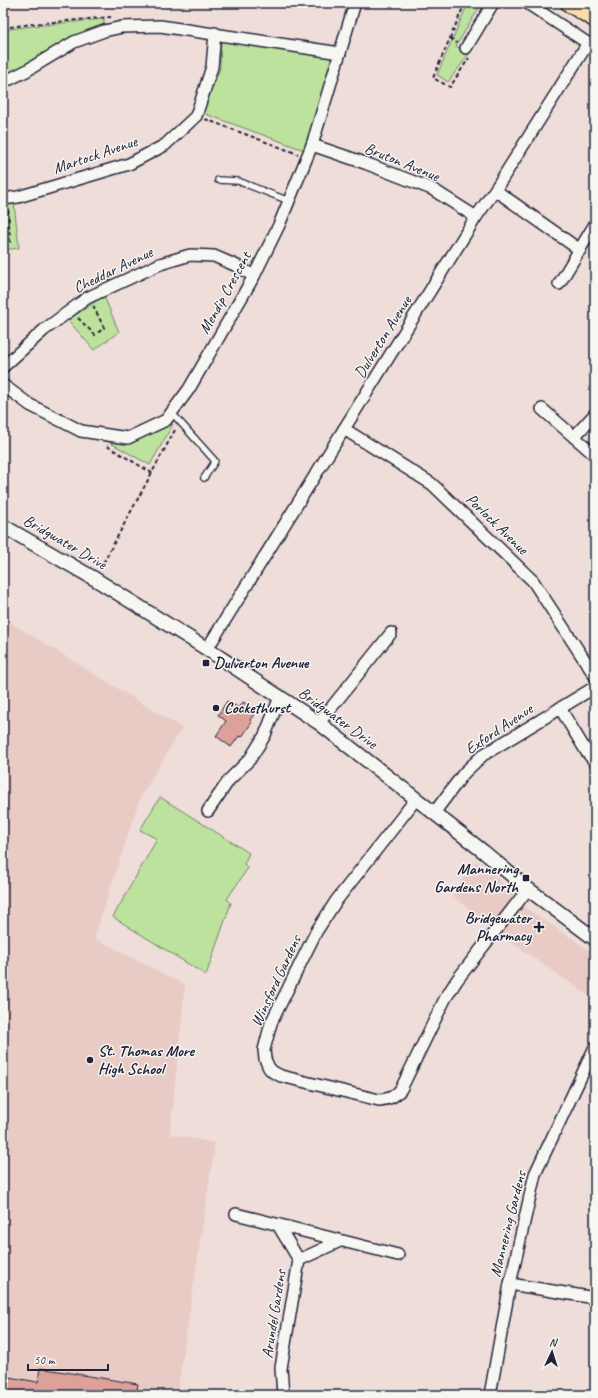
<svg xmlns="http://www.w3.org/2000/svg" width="598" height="1398" font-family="Caveat,sans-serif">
  <rect width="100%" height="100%" fill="#eeddd8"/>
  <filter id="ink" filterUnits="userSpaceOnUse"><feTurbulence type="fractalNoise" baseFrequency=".025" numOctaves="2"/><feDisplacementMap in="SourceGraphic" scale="8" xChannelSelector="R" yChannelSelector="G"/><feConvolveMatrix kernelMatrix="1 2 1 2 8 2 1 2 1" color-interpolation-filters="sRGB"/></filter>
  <g filter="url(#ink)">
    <!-- built -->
    <g fill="#e9cbc5">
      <polygon points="3,618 182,728 140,798 94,938 185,985 170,1134 215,1143 177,1395 3,1395"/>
      <polygon points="476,861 514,892 527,909 595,954 595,1000 502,936 452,895"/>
    </g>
    <!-- green -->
    <g fill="#bce29d" stroke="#6f826c">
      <polygon points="468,3 482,3 456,46 469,54 448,82 437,75"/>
      <polygon points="104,19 104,26 35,62 3,76 3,30 24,27"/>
      <polygon points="221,38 333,57 304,150 203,113 220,68"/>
      <polygon points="14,203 19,248 3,250 3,205"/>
      <polygon points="104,296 119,332 94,350 68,320"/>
      <polygon points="173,424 150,465 105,440 133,442"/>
      <polygon points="160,797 249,853 244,864 248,868 227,899 231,903 206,975 113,917 157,839 140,830"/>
    </g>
    <!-- building -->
    <g fill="#dca29a" stroke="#22223b">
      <polygon points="227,701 239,708 243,702 257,710 250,720 252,722 242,737 239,736 231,747 216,736 226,721 218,715"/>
      <polygon points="40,1368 138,1384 136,1395 3,1395 3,1376 38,1382"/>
    </g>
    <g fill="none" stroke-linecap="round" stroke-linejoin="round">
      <!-- service casing -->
      <g stroke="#22223b" stroke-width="8">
        <g id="service">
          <polyline points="218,180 238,181 289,201"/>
          <polyline points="172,413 215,461 214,463 204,478"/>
        </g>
      </g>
      <!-- minor casing -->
      <g stroke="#22223b" stroke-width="14">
        <g id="minor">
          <polyline points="527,3 595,48"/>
          <polyline points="466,48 493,3"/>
          <polyline points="3,80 10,79 26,71 74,42 104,31 122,27 160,26 340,53"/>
          <polyline points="312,145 365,163 432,189 476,217"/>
          <polyline points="495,190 580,250"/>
          <polyline points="3,199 18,197 129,164 165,145 196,116 212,67 215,33"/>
          <polyline points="559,284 595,224"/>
          <polyline points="3,367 44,330 87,298 160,264 190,255 214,256 237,266 254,276"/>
          <polyline points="3,385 30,405 81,431 128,438 166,420 189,389 254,276 279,225 312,145 355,3"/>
          <polyline points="542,409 595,455"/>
          <polyline points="344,429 432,484 533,581 595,676"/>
          <polyline points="574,437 595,414"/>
          <polyline points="207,649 476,217 495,190 588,43"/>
          <polyline points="560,708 586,751 595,762"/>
          <polyline points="319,723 391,633"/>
          <path d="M416,799L336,901L316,932L271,1023L264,1050L265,1059L269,1068L273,1072L281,1076L379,1100C389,1099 395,1097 401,1089L445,999L457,980L528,889"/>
          <polyline points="208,811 229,780 250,759 265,735 280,697"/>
          <polyline points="434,813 464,773 483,755 595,687"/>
          <polyline points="236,1214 398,1255"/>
          <polyline points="278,1225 299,1260"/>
          <polyline points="510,1284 595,1298"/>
          <polyline points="283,1395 281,1368 299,1260 340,1241"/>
          <polyline points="490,1395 510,1284 535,1174 595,1047"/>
        </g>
      </g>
      <!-- tertiary casing -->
      <g stroke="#22223b" stroke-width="16">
        <polyline id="tertiary" points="3,526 95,579 207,649 319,723 484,852 528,889 595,939"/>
      </g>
      <!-- trunk casing -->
      <g stroke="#22223b" stroke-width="21">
        <polyline id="trunk" points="570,3 595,18"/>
      </g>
      <!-- path -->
      <g stroke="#22223b" stroke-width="2" stroke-dasharray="4 3" stroke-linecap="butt">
        <polyline points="465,3 433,78 450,87 469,58"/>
        <polyline points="3,28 32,24 111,17"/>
        <polyline points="450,38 457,43"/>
        <polyline points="205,119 298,154"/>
        <polyline points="3,243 10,242 8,208"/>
        <polyline points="78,318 95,335 104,328 93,305"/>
        <polyline points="107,446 152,473"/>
        <polyline points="100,569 176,428"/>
      </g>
      <!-- service -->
      <use href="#service" stroke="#f6f6f2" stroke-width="5.5"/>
      <!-- minor -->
      <use href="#minor" stroke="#f6f6f2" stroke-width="11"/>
      <!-- tertiary -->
      <use href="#tertiary" stroke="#f6f6f2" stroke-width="13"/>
      <!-- trunk -->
      <use href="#trunk" stroke="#fbddab" stroke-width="18"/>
    </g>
  </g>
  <!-- markers -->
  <g fill="#22223b" stroke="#f6f6f2" stroke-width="1.5">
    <rect x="202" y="659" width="8" height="8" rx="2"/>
    <circle cx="216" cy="708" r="4"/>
    <rect x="522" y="874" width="8" height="8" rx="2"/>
    <path d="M537 921h4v4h4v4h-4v4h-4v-4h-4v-4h4z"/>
    <circle cx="90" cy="1060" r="4"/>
  </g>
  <g text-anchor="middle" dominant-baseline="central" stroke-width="3" stroke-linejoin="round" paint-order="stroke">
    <!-- street labels -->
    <g font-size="16" fill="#22223b" stroke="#f6f6f2">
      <text transform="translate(95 155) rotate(-19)">Martock Avenue</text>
      <text transform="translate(402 162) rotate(22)">Bruton Avenue</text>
      <text transform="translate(113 270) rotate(-26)">Cheddar Avenue</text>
      <text transform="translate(225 293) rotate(-61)">Mendip Crescent</text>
      <text transform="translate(383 337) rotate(-58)">Dulverton Avenue</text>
      <text transform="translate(497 524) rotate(44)">Porlock Avenue</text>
      <text transform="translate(65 542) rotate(30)">Bridgwater Drive</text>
      <text transform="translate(338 718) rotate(36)">Bridgwater Drive</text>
      <text transform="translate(499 729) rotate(-34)">Exford Avenue</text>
      <text transform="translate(276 981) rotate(-65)">Winsford Gardens</text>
      <text transform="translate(508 1224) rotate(-76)">Mannering Gardens</text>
      <text transform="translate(274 1314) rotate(-81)">Arundel Gardens</text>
    </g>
    <!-- poi labels -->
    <g font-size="16" font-weight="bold" fill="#22223b" stroke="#f6f6f2" text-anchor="start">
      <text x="214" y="663">Dulverton Avenue</text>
      <text x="224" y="708">Cockethurst</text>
      <text x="518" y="869" text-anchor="end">Mannering<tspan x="518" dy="18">Gardens North</tspan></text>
      <text x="531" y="918" text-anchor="end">Bridgewater<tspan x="531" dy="18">Pharmacy</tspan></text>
      <text x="98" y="1051">St. Thomas More<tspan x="98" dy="18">High School</tspan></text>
    </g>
  </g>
  <!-- margin -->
  <rect width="598" height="1398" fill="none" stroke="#f6f6f2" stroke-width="16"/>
  <rect x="8" y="8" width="582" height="1382" fill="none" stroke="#22223b" stroke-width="1.5" filter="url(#ink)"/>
  <!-- north arrow -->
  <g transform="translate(552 1352) rotate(4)" stroke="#f6f6f2" stroke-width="3" paint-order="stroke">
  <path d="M0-3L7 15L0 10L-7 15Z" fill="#22223b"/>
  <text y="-6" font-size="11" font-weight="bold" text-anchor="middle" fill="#22223b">N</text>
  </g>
  <!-- scale -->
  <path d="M28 1364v6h80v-6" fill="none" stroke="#22223b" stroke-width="2"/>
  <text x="34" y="1364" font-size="12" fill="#22223b" stroke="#f6f6f2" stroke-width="3" paint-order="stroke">50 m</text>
</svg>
